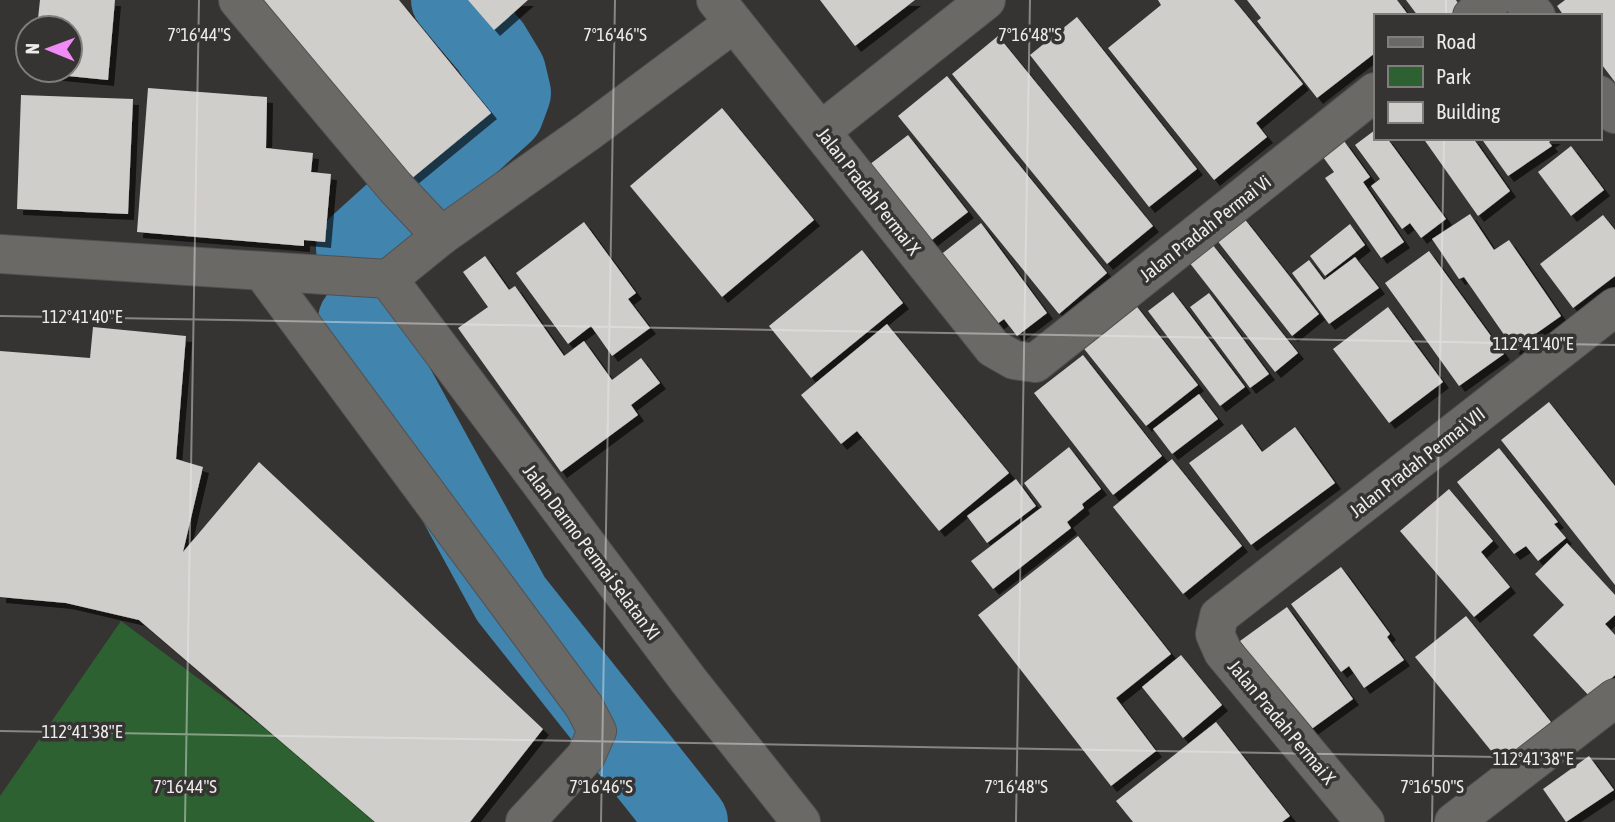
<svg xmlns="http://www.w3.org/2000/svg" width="1615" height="822" font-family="'Asap Condensed',sans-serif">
  <defs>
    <filter id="shadow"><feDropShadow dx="6" dy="6" stdDeviation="0" flood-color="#0009"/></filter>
  </defs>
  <rect width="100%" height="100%" fill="#363432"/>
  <!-- green -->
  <polygon fill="#2e6132" points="121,621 392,822 0,822 0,796"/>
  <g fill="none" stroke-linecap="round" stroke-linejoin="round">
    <!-- river -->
    <g stroke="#4184ad" stroke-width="80">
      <polyline points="440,170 504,112 511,93 506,72 491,47 451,0"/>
      <polyline points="356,248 398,210"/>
      <polyline points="358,320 511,599 688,822"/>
    </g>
  </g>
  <!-- building -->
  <g fill="#d0cecb" filter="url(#shadow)">
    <polygon points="40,0 115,0 108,80 28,72 28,70 70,70 70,28 37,28"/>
    <polygon points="247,0 399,0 491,113 400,188"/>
    <polygon points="468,0 528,0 494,30"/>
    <polygon points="820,0 915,0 855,46"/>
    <polygon points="1158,0 1234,0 1303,84 1256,123 1267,137 1214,180 1108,48 1161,5"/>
    <polygon points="1247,0 1397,0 1409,16 1375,16 1375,53 1317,98 1257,21 1261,18"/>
    <polygon points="1406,0 1456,0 1461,8 1451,16 1418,16"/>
    <polygon points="1565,0 1615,0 1615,82 1599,61 1599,16 1564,16 1557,6"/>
    <polygon points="1077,17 1197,169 1149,207 1030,55"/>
    <polygon points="998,36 1153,226 1107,264 952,74"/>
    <polygon points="947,76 1107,273 1059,314 898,116"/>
    <polygon points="148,88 267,97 266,148 313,153 311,172 331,174 325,242 304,240 304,246 137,232"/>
    <polygon points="21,95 133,99 128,214 17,209"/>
    <polygon points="722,108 814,220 722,297 630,186"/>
    <polygon points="1375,130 1375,138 1387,138 1446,219 1421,238 1410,223 1402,229 1371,186 1380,179 1355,145"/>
    <polygon points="908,135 968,212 928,243 869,165"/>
    <polygon points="1423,138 1473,138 1510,191 1478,216"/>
    <polygon points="1481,138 1555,138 1549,142 1552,146 1508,176"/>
    <polygon points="1344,141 1370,177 1363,182 1404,242 1381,258 1325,178 1334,172 1323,157"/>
    <polygon points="1571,146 1604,190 1571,216 1538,172"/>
    <polygon points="1470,214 1494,250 1509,240 1561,316 1514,349 1464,277 1459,279 1432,239"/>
    <polygon points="1603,215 1615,230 1615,276 1573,308 1540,264"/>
    <polygon points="1243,217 1319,314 1292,336 1216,239"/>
    <polygon points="584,222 636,293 628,299 650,328 612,356 591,326 568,344 516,273"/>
    <polygon points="981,223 1047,313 1017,336 1004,319 993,327 939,256"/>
    <polygon points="1350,224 1365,245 1325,276 1310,256"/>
    <polygon points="1212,244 1298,353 1275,372 1189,262"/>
    <polygon points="862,250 903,303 811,378 769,326"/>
    <polygon points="1429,251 1504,354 1459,386 1385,283"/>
    <polygon points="485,256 509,290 515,286 564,356 584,341 612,380 641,358 660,383 631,405 638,415 561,472 458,328 488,307 463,272"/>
    <polygon points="1355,257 1379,288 1329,324 1292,273 1309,260 1324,280"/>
    <polygon points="1173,292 1245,387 1220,406 1148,311"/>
    <polygon points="1209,293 1269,374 1250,388 1190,307"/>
    <polygon points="1134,303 1198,385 1146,426 1081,345"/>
    <polygon points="1388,307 1443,382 1389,423 1333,349"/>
    <polygon points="887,324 1009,473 939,531 857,431 841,444 801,395"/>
    <polygon points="93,327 186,336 176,459 203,467 183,552 259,462 543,729 470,822 375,822 139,620 66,603 0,597 0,351 90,358"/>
    <polygon points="1083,355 1162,456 1113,495 1034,393"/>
    <polygon points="1199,394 1218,419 1172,454 1153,429"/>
    <polygon points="1549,402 1615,486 1615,585 1501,440"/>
    <polygon points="1242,424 1262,452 1295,427 1335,483 1251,545 1189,463"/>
    <polygon points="1069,447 1101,489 1082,504 1084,508 1067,522 1071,528 993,589 971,561 1042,507 1024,483"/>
    <polygon points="1499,448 1558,522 1554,524 1566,538 1538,561 1526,546 1514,554 1457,482"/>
    <polygon points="1172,459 1242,546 1183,594 1113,507"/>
    <polygon points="1016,479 1036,506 987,543 967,516"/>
    <polygon points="1449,489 1493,541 1481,552 1510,587 1474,617 1400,531"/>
    <polygon points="1078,536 1171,654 1116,698 1156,751 1111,786 978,615"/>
    <polygon points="1567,543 1615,595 1615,615 1605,624 1615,635 1615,675 1591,698 1533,635 1564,605 1535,574"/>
    <polygon points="1341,567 1390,634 1387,637 1404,660 1364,688 1349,666 1341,672 1291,604"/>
    <polygon points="1287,607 1353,699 1306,733 1240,641"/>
    <polygon points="1466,616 1551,722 1501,763 1415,657"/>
    <polygon points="1181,655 1222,705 1183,738 1142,687"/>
    <polygon points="1216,722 1290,816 1282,822 1133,822 1116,801"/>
    <polygon points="1589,756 1614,790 1566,822 1543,789"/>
  </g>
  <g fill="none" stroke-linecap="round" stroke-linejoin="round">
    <!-- minor casing -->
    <g stroke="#535150" stroke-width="40">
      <g id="minor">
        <polyline points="238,0 395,187 441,236"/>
        <polyline points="716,0 993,348 1014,360 1035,363 1375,92"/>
        <polyline points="1523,0 1536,16"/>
        <polyline points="1472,16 1492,0"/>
        <polyline points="1599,95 1615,114"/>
        <polyline points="821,131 986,0"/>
        <polyline points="0,254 388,279 689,681 801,822"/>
        <polyline points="262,271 584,706 597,731 586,756 525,822"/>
        <polyline points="388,279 441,236 588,132 734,23"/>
        <polyline points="1365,822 1223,652 1215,634 1219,616 1615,307"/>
        <polyline points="1454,822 1615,698"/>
      </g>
    </g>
    <!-- minor -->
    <use href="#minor" stroke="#6b6966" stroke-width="38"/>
  </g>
  <!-- ticks -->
  <path fill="none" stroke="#edeceb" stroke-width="2" stroke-opacity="0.45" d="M1446,16V0M0,316L1615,345M0,731L1615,759M185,822L199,0M601,822L615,0M1016,822L1030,0M1432,822L1444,138"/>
  <g text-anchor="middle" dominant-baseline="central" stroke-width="7" stroke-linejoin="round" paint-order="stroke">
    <!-- street labels -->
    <g font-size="19" fill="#edeceb" stroke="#363432">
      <text transform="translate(869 191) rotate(52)">Jalan Pradah Permai X</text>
      <text transform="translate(1205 228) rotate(-38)">Jalan Pradah Permai Vi</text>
      <text transform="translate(1417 462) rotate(-38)">Jalan Pradah Permai VII</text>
      <text transform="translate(592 552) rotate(53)">Jalan Darmo Permai Selatan XI</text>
      <text transform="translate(1282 722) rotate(50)">Jalan Pradah Permai X</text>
    </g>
  </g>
  <g font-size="18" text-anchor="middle" fill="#edeceb" stroke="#363432" stroke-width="7" stroke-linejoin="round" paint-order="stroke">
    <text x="199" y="41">7°16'44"S</text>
    <text x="615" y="41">7°16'46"S</text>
    <text x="1030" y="41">7°16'48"S</text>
    <text x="82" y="323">112°41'40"E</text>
    <text x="1533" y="350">112°41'40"E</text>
    <text x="82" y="738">112°41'38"E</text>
    <text x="1533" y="765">112°41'38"E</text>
    <text x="185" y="793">7°16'44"S</text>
    <text x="601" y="793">7°16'46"S</text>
    <text x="1016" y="793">7°16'48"S</text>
    <text x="1432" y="793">7°16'50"S</text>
  </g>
  <!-- legend -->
  <rect x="1374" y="14" width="228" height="126" fill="#363432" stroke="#7f7e7c" stroke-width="2"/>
  <rect x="1388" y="37" width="35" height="10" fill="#6b6966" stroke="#7f7e7c" stroke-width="2"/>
  <text x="1436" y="49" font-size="21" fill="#edeceb">Road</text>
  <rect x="1388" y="66" width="35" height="21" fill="#2e6132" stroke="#7f7e7c" stroke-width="2"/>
  <text x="1436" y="84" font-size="21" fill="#edeceb">Park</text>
  <rect x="1388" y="102" width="35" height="21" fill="#d0cecb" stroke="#7f7e7c" stroke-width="2"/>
  <text x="1436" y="119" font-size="21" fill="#edeceb">Building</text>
  <!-- north arrow -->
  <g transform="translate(49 49) rotate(271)"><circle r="33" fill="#363432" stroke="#7f7e7c" stroke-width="2"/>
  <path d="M0-5L12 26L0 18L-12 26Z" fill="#f08bf6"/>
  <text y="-10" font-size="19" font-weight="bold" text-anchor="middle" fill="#edeceb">N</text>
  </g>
</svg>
